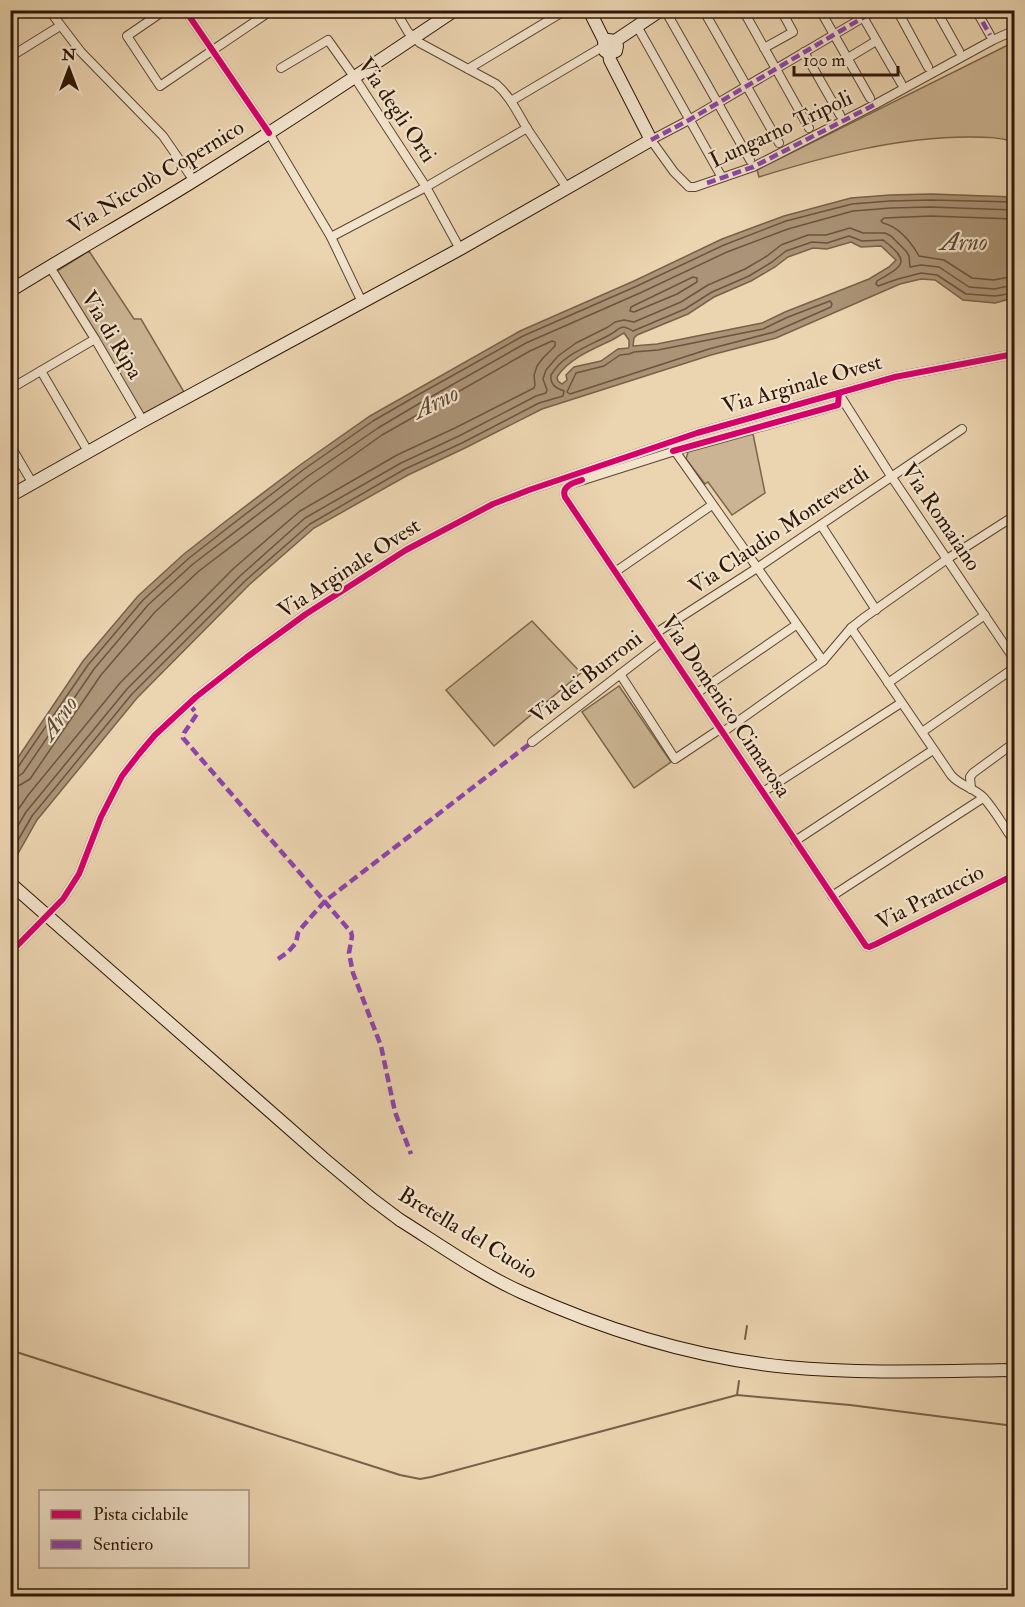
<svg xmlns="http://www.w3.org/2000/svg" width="1025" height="1607" font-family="'IM FELL Double Pica',serif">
  <rect width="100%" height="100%" fill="#ebd4b0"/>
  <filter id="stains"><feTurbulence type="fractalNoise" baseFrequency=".00333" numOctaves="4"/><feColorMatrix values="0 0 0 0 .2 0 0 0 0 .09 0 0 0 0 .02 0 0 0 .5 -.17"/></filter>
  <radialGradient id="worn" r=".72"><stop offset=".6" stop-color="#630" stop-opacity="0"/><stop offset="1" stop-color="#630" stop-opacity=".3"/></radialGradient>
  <!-- green -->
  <g fill="#cbb493" stroke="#7c654c" stroke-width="1.5">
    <path d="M1014,42V142C999,137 985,137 969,137C898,137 826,156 759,177L757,170Z"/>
    <polygon points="89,251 134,319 141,319 184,392 143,414 57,271"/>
    <polygon points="753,434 765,493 732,515 708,482 705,484 686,459 688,452"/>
    <polygon points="532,621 581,673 494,746 446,690"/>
    <polygon points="619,686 671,762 634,788 582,712"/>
  </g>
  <!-- water -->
  <path fill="#aa9376" stroke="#786149" stroke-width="1.5" fill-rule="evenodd" d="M931,194L1014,197V298L995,303L963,300L935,280L921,279L900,284L776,338L711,355L542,409L465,448L408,475L314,528L249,585L137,698L37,820L11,866V768L83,661L138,596L184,554L226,521L300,465L370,416L520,331L634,281L722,239L784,216L851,198L890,195ZM851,242L861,247L881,246L896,260L889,267L869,279L785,312L762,323L657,344L633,346L634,338L637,335L688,314L714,297L751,281L775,267L788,257L813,248L827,249ZM624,333L629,340V347L628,348L618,349L601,361L574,367L566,375L567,380L562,384L558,381L557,377C568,359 593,349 612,340C616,338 620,335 624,333Z"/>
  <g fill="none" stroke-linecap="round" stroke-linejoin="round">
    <!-- shore -->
    <g stroke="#6c543e" stroke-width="1.5">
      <path d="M1014,219L931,216L884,218L881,221L883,223C899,227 911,242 919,256L944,260L972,278L994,280L1014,276"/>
      <polygon points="693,277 697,278 697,282 677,294 634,312 630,311 631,307"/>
      <polygon points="830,301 832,304 831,307 774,332 709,349 570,394 567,392 576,373 604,366 620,355 629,354 634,352 658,350 763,329 788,317"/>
      <polyline points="10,770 15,770 18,767 88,665 143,600 188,559 230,526 303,470 373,421 416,396 523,336 637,286 724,245 786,221 852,204 890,201 931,200 1014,202"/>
      <polyline points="10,778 17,777 23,773 94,669 148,605 193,564 308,476 378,428 420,403 526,343 640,293 727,252 788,229 853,211 891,208 931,207 1014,210"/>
      <polyline points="10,787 20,785 30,779 101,675 155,612 199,571 313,484 382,435 530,351 552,341 555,342 555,346 543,358 537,366 534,375 535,385 534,388 455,428 397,455 300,511 233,569 120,683 29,794 10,821"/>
      <polyline points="10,839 26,812 127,689 240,576 305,518 401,463 459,436 536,396 546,393 547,390 543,379 546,370 558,356 576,343 608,327 615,322 624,320 634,322 681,302 708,285 745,269 767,256 781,245 808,235 826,235 850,228 863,233 885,233 891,236 906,251 909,256 910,267 921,265 939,267 969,287 994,289 1014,285"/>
      <path d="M10,854L32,816L132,694L245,581L310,524L405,469L462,443L539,403L563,396L564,391C556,388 550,385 551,375C564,353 590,346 611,334C616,332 618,327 624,327C625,327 632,330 633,331L685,309L712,292L749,276L772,262L786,251L812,242L827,243L849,236L862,241L883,240C912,262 903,266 877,281L876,284L878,286L898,279L921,273L937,275L966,294L995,296L1014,293"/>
    </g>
    <!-- stream -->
    <g stroke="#786149" stroke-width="2">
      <polyline points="745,1339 747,1326"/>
      <polyline points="10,1350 400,1475 420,1479 431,1477 737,1395 850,1405 1014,1426"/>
      <polyline points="737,1395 739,1381"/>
    </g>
    <!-- street casing -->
    <g stroke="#5c4630" stroke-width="10">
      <g id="street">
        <polyline points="49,10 81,52 163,136 194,181"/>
        <polyline points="165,10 127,36 160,86 269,12 268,10"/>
        <polyline points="185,10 269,133 331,237 362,302"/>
        <path d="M395,10L408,32L420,43L496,84C511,97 518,114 528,130C541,149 554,169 567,188"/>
        <polyline points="665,10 750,160"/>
        <polyline points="743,10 809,128"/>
        <polyline points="820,10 870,98"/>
        <polyline points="859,10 901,83"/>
        <polyline points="876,10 689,120 651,140 674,172 689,187 695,187 753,167 874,105 993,40 1013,31"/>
        <polyline points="897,10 928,67"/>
        <polyline points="936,10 959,51"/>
        <polyline points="976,10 990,35"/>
        <polyline points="705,13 779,143"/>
        <polyline points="637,26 720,174"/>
        <polyline points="764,48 793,32 781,10"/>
        <polyline points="804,52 840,115"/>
        <polyline points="10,57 60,26"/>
        <polyline points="848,58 876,41"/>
        <polyline points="281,68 328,40 355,78 426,187 460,249"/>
        <polyline points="468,69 566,10"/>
        <polyline points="511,101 604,46"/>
        <polyline points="331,237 426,187 527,128"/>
        <polyline points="50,267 95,339 143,421"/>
        <polyline points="41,371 89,453"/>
        <polyline points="10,389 95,339"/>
        <path d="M839,393L838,405L675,451L571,484C565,487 563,490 565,497L866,946L869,947L876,944L1014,875"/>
        <polyline points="839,394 891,476 1014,659"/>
        <polyline points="10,445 33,484"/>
        <polyline points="675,451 823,661"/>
        <polyline points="821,525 876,610"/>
        <polyline points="615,572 712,505"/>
        <path d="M851,628L951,775C960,786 973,787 983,797C995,810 1004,827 1014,841"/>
        <polyline points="656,633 757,568 962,429"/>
        <polyline points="620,674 675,759 720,729"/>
        <polyline points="888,683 985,615"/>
        <polyline points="697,693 796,625"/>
        <polyline points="723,732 823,661 851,628 865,617 947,559 1014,516"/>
        <polyline points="922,732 1014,668"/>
        <polyline points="532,742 662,642"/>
        <polyline points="971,789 970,777 973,773 1014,743"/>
        <polyline points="763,792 901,703"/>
        <polyline points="795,841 933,750"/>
        <polyline points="832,896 983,798"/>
        <polyline points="10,953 63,899 79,874 101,817 122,776 139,754 155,735 196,697 247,657 306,614 406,550 493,504 529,490 697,433 895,377 1014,354"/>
      </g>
    </g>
    <!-- secondary casing -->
    <g stroke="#2d1606" stroke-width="14">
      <g id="secondary">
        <polyline points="589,10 605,42"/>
        <polyline points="615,41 617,46 616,51 611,53 605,51 604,44 608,40 615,41 661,10"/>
        <path d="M10,291C71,253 134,218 195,180C283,125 369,68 455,10"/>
        <polyline points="10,496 143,421 460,249 651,140 610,60 609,53"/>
        <path d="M400,1220C440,1245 479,1273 521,1292C605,1330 695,1358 787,1367C862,1374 939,1371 1014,1370"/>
      </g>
    </g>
    <!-- street -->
    <use href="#street" stroke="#f2e3cc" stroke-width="8"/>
    <!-- secondary -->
    <use href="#secondary" stroke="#f2e3cc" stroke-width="12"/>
    <!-- secondary-bridge casing -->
    <g stroke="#2d1606" stroke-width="14" stroke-linecap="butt">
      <polyline id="secondary-bridge" points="10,883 323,1158 372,1199 400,1220"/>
    </g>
    <!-- secondary-bridge -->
    <use href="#secondary-bridge" stroke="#f2e3cc" stroke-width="12"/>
    <!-- quiet -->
    <g stroke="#8e44ad" stroke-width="4.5" stroke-dasharray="9 4.5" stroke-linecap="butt">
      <polyline points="976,10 990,35"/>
      <polyline points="651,140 689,120 876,10"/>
      <polyline points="707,183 753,167 874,105"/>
      <polyline points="189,704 197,714 184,733 183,738 351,932 352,936 349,953 353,973 381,1046 395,1112 411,1154"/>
      <polyline points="278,959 288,952 296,943 298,933 303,926 325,901 532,742"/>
    </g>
    <!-- cycleway casing -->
    <g stroke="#f2e3cc" stroke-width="10">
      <g id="cycleway">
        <polyline points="185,10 269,133"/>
        <polyline points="673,451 838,405 839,393"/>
        <path d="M582,480C573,483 561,486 565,497L866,946L869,947L876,944L1014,875"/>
        <polyline points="10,953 63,899 79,874 101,817 122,776 139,754 155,735 196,697 247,657 306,614 406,550 493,504 529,490 697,433 895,377 1014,354"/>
      </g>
    </g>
    <!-- cycleway -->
    <use href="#cycleway" stroke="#d6006c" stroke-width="6"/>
  </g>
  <g text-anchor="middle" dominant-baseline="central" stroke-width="4.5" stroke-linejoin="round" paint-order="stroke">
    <!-- street labels -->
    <g font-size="22" fill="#2d1606" stroke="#f2e3cc">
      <text transform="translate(397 110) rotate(56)">Via degli Orti</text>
      <text transform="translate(781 129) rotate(-25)">Lungarno Tripoli</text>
      <text transform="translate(156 177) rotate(-31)">Via Niccolò Copernico</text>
      <text transform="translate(112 335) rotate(59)">Via di Ripa</text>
      <text transform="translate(802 384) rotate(-16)">Via Arginale Ovest</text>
      <text transform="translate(941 517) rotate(56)">Via Romaiano</text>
      <text transform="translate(779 530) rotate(-34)">Via Claudio Monteverdi</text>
      <text transform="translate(349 568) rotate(-33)">Via Arginale Ovest</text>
      <text transform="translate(586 677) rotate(-38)">Via dei Burroni</text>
      <text transform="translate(726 706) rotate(56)">Via Domenico Cimarosa</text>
      <text transform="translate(930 897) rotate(-27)">Via Pratuccio</text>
      <text transform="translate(468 1233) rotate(31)">Bretella del Cuoio</text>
    </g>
    <!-- water labels -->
    <g font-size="24" font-style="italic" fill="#5f4833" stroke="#f2e3cc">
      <text x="964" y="242">Arno</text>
      <text transform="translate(436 402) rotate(-26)">Arno</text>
      <text transform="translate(59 718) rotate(-55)">Arno</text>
    </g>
  </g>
  <!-- margin -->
  <rect width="1025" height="1607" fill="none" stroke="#ebd4b0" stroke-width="36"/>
  <rect x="12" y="12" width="1001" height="1583" fill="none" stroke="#2d1606" stroke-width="3"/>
  <rect x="18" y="18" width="989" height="1571" fill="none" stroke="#2d1606" stroke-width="1.5"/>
  <!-- legend -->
  <rect x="39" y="1490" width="210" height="78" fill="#f2e3cc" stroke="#a3917d" stroke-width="1.5"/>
  <rect x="51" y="1510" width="30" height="9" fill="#d6006c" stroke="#a3917d" stroke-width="1.5"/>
  <text x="93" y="1520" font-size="18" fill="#2d1606">Pista ciclabile</text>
  <rect x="51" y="1540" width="30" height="9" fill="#8e44ad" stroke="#a3917d" stroke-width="1.5"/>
  <text x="93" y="1550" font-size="18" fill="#2d1606">Sentiero</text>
  <!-- north arrow -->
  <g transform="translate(69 69)" stroke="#f2e3cc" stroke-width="4.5" paint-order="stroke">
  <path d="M0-4.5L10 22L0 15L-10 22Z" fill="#2d1606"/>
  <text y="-9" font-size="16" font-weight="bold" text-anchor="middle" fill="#2d1606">N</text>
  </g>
  <!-- scale -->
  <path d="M794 66v9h104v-9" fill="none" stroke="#2d1606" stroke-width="3"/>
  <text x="803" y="66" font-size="18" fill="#2d1606" stroke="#f2e3cc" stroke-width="4.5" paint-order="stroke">100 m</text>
  <rect width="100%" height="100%" filter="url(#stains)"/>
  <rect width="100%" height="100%" fill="url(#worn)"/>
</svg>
